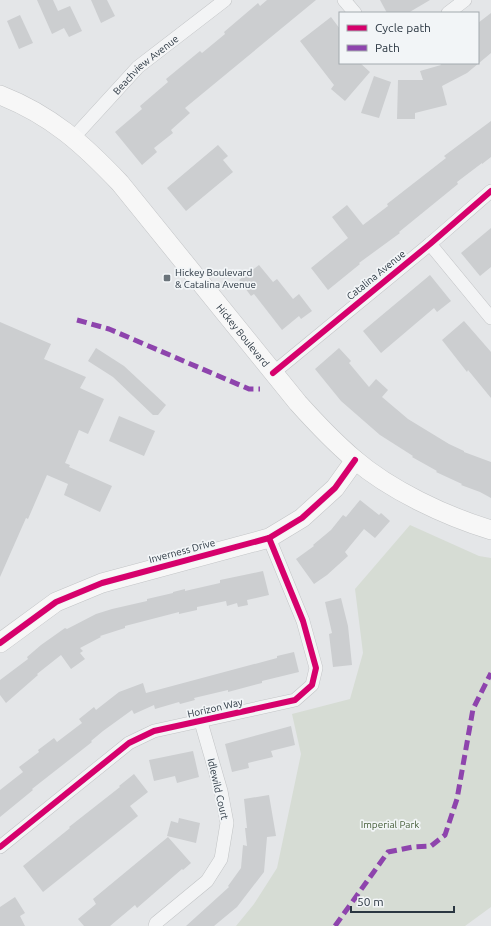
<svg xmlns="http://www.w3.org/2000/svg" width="491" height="926" font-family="Ubuntu,sans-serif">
  <rect width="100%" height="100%" fill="#e4e6e8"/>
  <!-- green -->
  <polygon fill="#d6dcd4" points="410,525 479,556 491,558 491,907 465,926 236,926 254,904 277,868 301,754 292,714 350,699 363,653 355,589"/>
  <!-- building -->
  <g fill="#ccced0">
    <polygon points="37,0 53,0 58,11 70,6 82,31 69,37 64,28 52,34"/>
    <polygon points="91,0 107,0 115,16 101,23"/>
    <polygon points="267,0 316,0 185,108 190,113 171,130 173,133 154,148 157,152 142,165 115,132 142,109 140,106 168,82 166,79 200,51 202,53 225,34 224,32 258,3 260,6"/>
    <polygon points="380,0 430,0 408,13 387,13"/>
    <polygon points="491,13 491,53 467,73 442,86 447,105 415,113 415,119 397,119 398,80 423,80 420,71 441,65 440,63 478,63 478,23"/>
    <polygon points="20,15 33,43 19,49 7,21"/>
    <polygon points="331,17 340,29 340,63 360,63 370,72 345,101 331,89 334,85 300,41"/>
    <polygon points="374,76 391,82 379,118 361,113"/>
    <polygon points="491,121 491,157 482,164 482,163 457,182 458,184 399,232 400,233 359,263 360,264 328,290 311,268 348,238 332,217 347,205 363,225 388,206 387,204 446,158 444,156"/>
    <polygon points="218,145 228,156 223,160 233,172 186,211 167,188"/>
    <polygon points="491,228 491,267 480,276 461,253"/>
    <polygon points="259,265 273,282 277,279 293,299 299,294 312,311 301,319 299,316 282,330 254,294 251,296 239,280"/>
    <polygon points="430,275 451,301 437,312 434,308 381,353 363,331"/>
    <polygon points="464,321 491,352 491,398 468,370 467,372 442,340"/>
    <polygon points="0,322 51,344 44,359 86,377 80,388 104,399 88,434 79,430 65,463 70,465 69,467 112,486 100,512 64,495 68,484 47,475 28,519 26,518 0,577"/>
    <polygon points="96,348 124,366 166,405 158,415 153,415 113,377 88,361"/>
    <polygon points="339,348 351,361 349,363 369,387 376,379 388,390 382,397 408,419 449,444 464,451 464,452 491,462 491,498 480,492 461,485 462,484 436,472 437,471 412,457 413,456 380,435 341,401 315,369"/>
    <polygon points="119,416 155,431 144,456 109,441"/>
    <polygon points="360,500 379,515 381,513 390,521 375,538 364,529 345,552 348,556 327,575 314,584 296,559 314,546 313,545 331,530 343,515 346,517"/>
    <polygon points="263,571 269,595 247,600 248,605 238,607 237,603 227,606 226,601 197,607 197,610 179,614 179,612 125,626 125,628 100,636 101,637 80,648 83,651 80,653 85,659 71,669 61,655 37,674 38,675 6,703 0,695 0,680 28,659 27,657 41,645 65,628 67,629 96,614 112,609 147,601 147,599 173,593 173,592 185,589 185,591 220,583 220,580"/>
    <polygon points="341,598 348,626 352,665 333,667 329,634 332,633 325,602"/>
    <polygon points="294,652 299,672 262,681 262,683 228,692 228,690 194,698 195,700 180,704 179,702 155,709 154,705 134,714 132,710 103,731 91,741 92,742 32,789 33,790 0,817 0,790 23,772 19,767 39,752 38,750 54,738 57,742 82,723 79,719 94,707 96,710 119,692 143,683 146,693 277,658 277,656"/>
    <polygon points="291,726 295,745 271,751 273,757 248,763 249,768 232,772 225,744"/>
    <polygon points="193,751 199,777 177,783 175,776 154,781 149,760"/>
    <polygon points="134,774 148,792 130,806 138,816 43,892 23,866 70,828 69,827 120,787 119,786"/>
    <polygon points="269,795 276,836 267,837 264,872 237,907 214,926 186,926 229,887 228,886 241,868 243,845 247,846 245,828 247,828 244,799"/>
    <polygon points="179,818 200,823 196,843 167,836 171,821 178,823"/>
    <polygon points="168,837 191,863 183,870 182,869 137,908 135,905 110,926 84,926 78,919 96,904 93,899"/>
    <polygon points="15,897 25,913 20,916 25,926 0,926 0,907"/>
  </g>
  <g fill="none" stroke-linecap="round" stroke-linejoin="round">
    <!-- street casing -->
    <g stroke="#c2c4c6" stroke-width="14">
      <g id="street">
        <polyline points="344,0 355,13"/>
        <polyline points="448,13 465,0"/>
        <path id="s1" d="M74,137L138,67L225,0"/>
        <polyline points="430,244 491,318"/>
        <polyline points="273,373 430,244 491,191"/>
        <polyline points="0,847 129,743 154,731 295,700 312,685 316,668 303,621 269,538"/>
        <polyline points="155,926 156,923 207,881 221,859 227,823 221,791 201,722"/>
      </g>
    </g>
    <!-- secondary casing -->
    <g stroke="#c2c4c6" stroke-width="20">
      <g id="secondary">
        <path id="s2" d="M0,95C51,115 83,144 120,183L298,403C316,423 334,442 354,459C390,490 445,516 491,530"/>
        <polyline points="0,643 56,602 102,583 269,538 302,518 335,488 355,460"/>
      </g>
    </g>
    <!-- street -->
    <use href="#street" stroke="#f3f4f5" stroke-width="13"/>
    <!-- secondary -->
    <use href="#secondary" stroke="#f7f7f7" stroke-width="19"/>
    <!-- quiet -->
    <g stroke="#8e44ad" stroke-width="5" stroke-dasharray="10 5" stroke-linecap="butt">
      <polyline points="77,320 109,329 249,389 260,389"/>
      <polyline points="335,926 388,852 413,847 431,846 445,835 457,799 473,709 491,673"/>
    </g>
    <!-- cycleway casing -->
    <g stroke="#f2f5f7" stroke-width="8">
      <g id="cycleway">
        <polyline points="273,373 430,244 491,191"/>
        <polyline points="0,643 56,602 102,583 269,538 302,518 335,488 355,460"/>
        <polyline points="0,847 129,743 154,731 295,700 312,685 316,668 303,621 269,538"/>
      </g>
    </g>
    <!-- cycleway -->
    <use href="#cycleway" stroke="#d6006c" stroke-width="6"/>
  </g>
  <!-- markers -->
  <rect fill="#6b747b" stroke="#f2f5f7" stroke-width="1.5" x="163" y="274" width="8" height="8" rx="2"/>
  <g text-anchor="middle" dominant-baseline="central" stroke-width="3.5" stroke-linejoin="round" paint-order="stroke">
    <!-- street labels -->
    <g font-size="10" fill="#2a3641" stroke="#f2f5f7">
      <text stroke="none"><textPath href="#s1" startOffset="102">Beachview Avenue</textPath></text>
      <text transform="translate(376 275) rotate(-39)">Catalina Avenue</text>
      <text stroke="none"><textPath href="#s2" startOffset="346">Hickey Boulevard</textPath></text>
      <text transform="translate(182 551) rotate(-15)">Inverness Drive</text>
      <text transform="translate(215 708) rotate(-13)">Horizon Way</text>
      <text transform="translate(218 789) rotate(77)">Idlewild Court</text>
    </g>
    <!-- poi labels -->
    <g font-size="10" fill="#2a3641" stroke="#f2f5f7" text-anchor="start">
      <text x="175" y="272">Hickey Boulevard<tspan x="175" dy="12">&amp; Catalina Avenue</tspan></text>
    </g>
    <!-- park labels -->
    <g font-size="10" fill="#455d38" stroke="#f2f5f7">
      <text x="390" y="824">Imperial Park</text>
    </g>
  </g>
  <!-- legend -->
  <rect x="339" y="12" width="140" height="52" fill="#f2f5f7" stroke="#a2a9ae"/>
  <rect x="347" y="25" width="20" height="6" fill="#d6006c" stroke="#a2a9ae"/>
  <text x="375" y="32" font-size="12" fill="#2a3641">Cycle path</text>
  <rect x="347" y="45" width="20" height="6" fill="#8e44ad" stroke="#a2a9ae"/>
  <text x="375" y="52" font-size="12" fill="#2a3641">Path</text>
  <!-- scale -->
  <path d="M351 906v6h103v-6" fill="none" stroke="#2a3641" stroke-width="2"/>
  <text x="357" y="906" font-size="12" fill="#2a3641" stroke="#f2f5f7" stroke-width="3" paint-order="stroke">50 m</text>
</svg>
